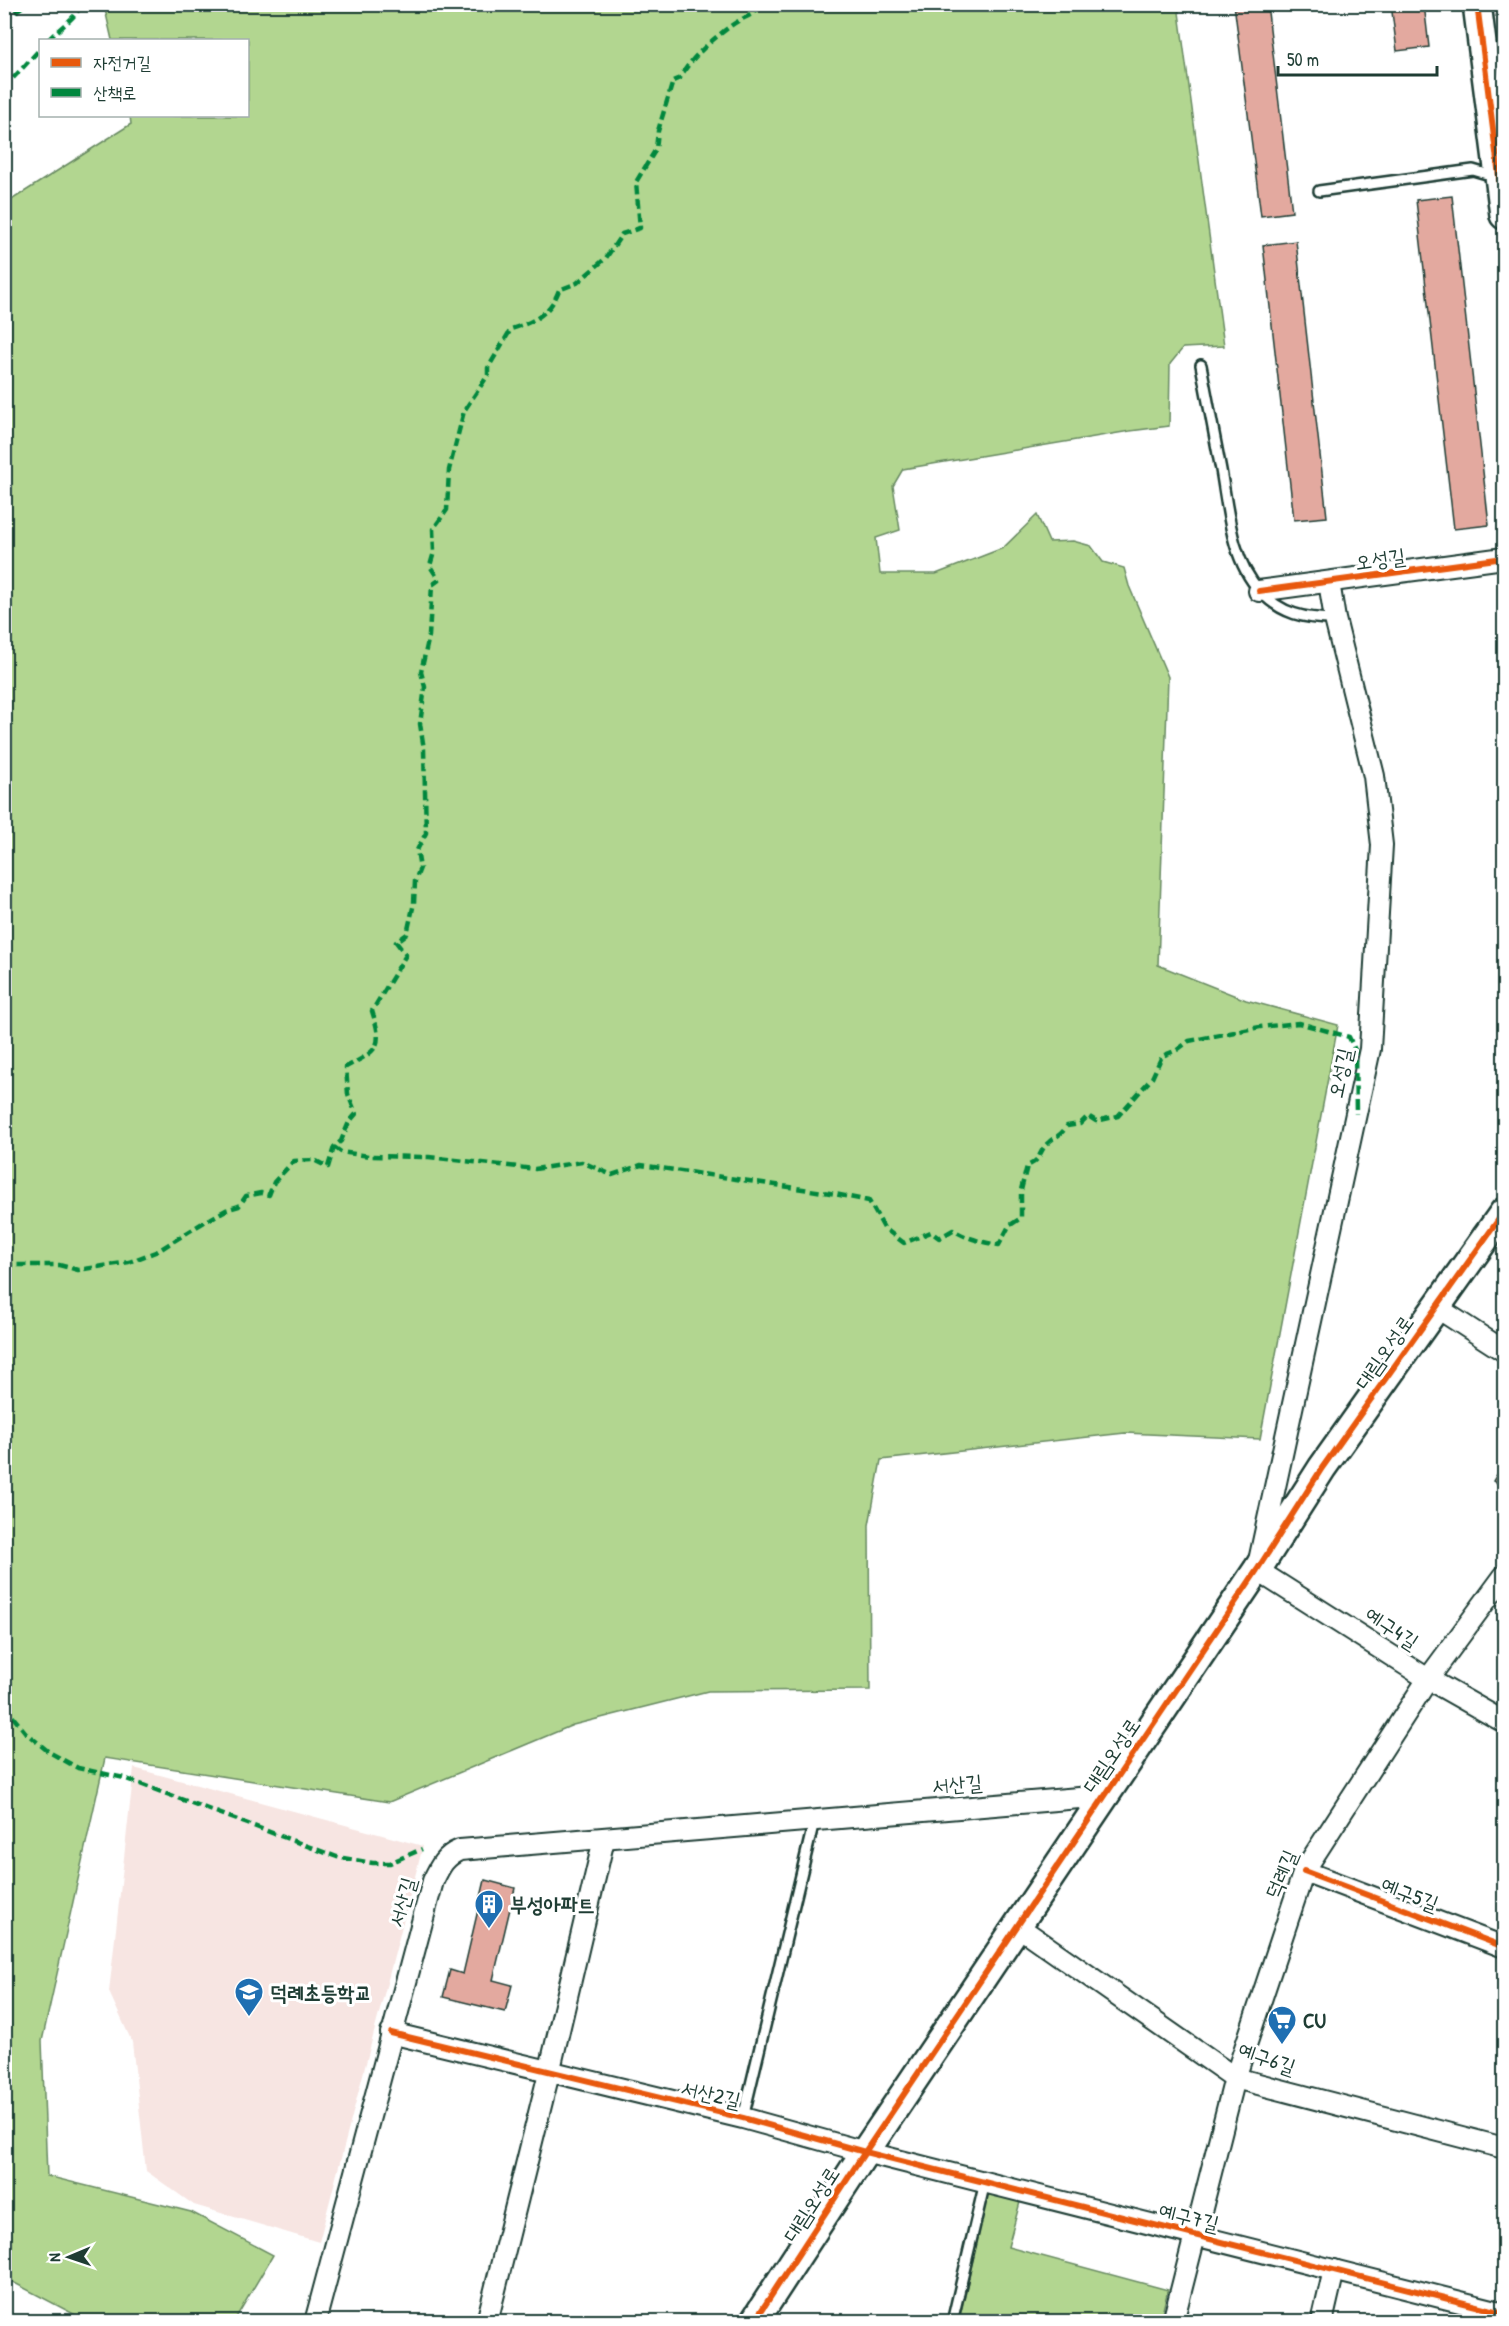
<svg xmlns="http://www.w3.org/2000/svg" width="1509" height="2326" font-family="'Patrick Hand','Poor Story',sans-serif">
  <rect width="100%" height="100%" fill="#fff"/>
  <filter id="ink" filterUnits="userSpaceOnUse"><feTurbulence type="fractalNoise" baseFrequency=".0167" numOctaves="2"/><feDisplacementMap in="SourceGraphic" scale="12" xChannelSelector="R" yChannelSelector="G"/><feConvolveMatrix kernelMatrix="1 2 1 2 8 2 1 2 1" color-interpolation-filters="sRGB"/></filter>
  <g filter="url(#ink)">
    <!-- built -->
    <polygon fill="#f7e5e2" points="134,1768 423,1846 319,2242 194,2205 146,2171 132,2042 109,1992"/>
    <!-- green -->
    <g fill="#b2d690" stroke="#688a62" stroke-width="1.5">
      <polygon points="104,5 1178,5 1224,346 1183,348 1170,364 1169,426 1130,431 903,469 893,486 900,530 876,538 880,574 936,574 1003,548 1037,515 1049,542 1073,541 1091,546 1103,562 1124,568 1129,586 1168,677 1158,965 1246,1000 1338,1025 1260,1439 1125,1433 881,1460 869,1525 870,1690 708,1691 573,1725 389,1802 105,1758 42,2041 47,2176 191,2212 273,2255 234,2321 87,2321 5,2278 5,204 131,124 130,116 248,116 248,40 112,40"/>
      <polygon points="988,2193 1020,2202 1008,2247 1168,2290 1160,2321 959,2321"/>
    </g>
    <!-- building -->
    <g fill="#e3a99f" stroke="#1f3d34" stroke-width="1.5">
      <polygon points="1234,4 1267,4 1292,212 1261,216"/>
      <polygon points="1391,4 1424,4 1429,47 1397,51"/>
      <polygon points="1452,196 1489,525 1454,529 1416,200"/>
      <polygon points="1296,241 1327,517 1294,520 1263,245"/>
      <polygon points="1504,1463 1504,1488 1493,1481"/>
      <polygon points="485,1880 515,1888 493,1980 512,1985 505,2012 443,1997 450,1970 463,1974"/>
    </g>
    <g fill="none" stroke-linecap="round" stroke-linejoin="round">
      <!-- lane casing -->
      <g stroke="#1f3d34" stroke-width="14">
        <g id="lane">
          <polyline points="1319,191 1473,170 1497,177"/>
          <path d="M1201,365C1208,400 1214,435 1221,470C1228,509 1231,560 1260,591C1281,614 1305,619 1335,619"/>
          <polyline points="743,2118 814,1821"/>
          <polyline points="952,2322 985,2182"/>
        </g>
      </g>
      <!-- street casing -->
      <g stroke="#1f3d34" stroke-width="24">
        <g id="street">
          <polyline points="1329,582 1335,619 1374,776 1382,845 1370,1049 1257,1570 1428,1679 1504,1722"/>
          <polyline points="1259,591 1504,558"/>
          <polyline points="1436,1307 1504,1351"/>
          <polyline points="1304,1871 1504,1947"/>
          <polyline points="1016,1925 1235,2078 1504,2148"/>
          <polyline points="391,2033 743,2118 865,2152 1504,2313"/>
          <path d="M315,2322L433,1881C440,1866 445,1856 460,1850L1103,1796"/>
          <polyline points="487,2322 549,2073 604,1839"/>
          <polyline points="1173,2322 1235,2078 1304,1871 1428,1679 1504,1576"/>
          <polyline points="1322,2322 1334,2270"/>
        </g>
      </g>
      <!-- secondary casing -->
      <g stroke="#1f3d34" stroke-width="32">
        <g id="secondary">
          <polyline points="1477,4 1504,215"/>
          <polyline points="754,2322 865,2152 1257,1570 1322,1468 1504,1212"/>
        </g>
      </g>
      <!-- lane -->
      <use href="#lane" stroke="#fff" stroke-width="9"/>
      <!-- street -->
      <use href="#street" stroke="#fff" stroke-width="20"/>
      <!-- secondary -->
      <use href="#secondary" stroke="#fff" stroke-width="27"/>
      <!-- quiet -->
      <g stroke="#00873e" stroke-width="4.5" stroke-dasharray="9 4.5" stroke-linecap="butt">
        <polyline points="4,20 26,4"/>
        <path d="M48,40C60,27 74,20 82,4"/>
        <polyline points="4,88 40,49"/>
        <path d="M334,1147L341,1152L369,1156L429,1157L535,1169L582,1162L612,1175L641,1165L830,1193L869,1201L884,1228L904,1243L931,1232L939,1238L953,1230C968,1239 982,1242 999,1245L1009,1226L1021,1218V1190L1027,1166C1042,1160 1038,1152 1048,1143C1056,1135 1058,1139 1067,1126L1080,1124L1088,1116L1096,1121L1118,1116L1152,1078L1162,1056L1177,1050L1189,1041L1260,1027L1299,1023L1349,1037L1355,1050L1356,1114"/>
        <path d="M4,1265H59L78,1270L129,1262L158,1251L201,1224L226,1210L239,1206L246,1196L261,1193L269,1195L274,1182L294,1161L314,1160L328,1167L334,1147L341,1141L349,1122L356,1114L348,1094L346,1067C378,1050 384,1048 372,1011L406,955L396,942L407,934L414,903L415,881L420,868L417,850L426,833L424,749L420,724L425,687L421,672L429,636L432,585L439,580L430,566L434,552L433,529L447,510L449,470L464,411L488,375V368L511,329C534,322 550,314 559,290L577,283L606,258L622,234L640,228L636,182L656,149L658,131L673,81L680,78C691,57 713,39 732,25C743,17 754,16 763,4"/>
        <polyline points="4,1706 26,1733 49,1752 78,1768 124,1778 337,1857 373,1863 390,1863 422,1849"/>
      </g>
      <!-- cycleway casing -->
      <g stroke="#fff" stroke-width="10">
        <g id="cycleway">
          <polyline points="1477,4 1504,215"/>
          <polyline points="1259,591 1504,558"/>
          <polyline points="1304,1871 1504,1947"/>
          <polyline points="391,2033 743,2118 865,2152 1504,2313"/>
          <polyline points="754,2322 865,2152 1257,1570 1322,1468 1504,1212"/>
        </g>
      </g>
      <!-- cycleway -->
      <use href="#cycleway" stroke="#e8590c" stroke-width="6"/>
    </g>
  </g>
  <!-- icons -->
  <defs>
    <g id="building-pin" transform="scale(1.5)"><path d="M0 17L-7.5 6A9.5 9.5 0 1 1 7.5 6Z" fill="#1f6fb2" stroke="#fff"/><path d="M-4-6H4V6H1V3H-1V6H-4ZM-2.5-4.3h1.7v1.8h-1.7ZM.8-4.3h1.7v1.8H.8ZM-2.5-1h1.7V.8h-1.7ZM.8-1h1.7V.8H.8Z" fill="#fff"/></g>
    <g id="school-pin" transform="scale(1.5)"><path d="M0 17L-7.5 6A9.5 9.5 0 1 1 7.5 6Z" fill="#1f6fb2" stroke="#fff"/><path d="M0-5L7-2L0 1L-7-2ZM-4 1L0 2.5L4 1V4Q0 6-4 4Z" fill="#fff"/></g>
    <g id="supermarket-pin" transform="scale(1.5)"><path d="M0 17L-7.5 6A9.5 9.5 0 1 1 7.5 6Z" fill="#1f6fb2" stroke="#fff"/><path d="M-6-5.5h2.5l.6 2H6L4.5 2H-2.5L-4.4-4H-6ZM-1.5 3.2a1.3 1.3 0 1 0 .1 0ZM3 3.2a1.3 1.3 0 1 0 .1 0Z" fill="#fff"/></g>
  </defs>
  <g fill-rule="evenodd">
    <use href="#building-pin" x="489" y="1904"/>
    <use href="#school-pin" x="249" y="1992"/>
    <use href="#supermarket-pin" x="1282" y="2020"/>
  </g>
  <g text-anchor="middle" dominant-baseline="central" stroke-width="6" stroke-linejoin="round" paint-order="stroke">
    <!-- street labels -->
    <g font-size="21" fill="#1f3d34" stroke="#fff">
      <text transform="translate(1380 559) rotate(-8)">오성길</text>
      <text transform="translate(1340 1073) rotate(-78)">오성길</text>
      <text transform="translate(1384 1352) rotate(-55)">대림오성로</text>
      <text transform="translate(1392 1628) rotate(33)">예구4길</text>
      <text transform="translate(1111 1755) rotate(-56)">대림오성로</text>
      <text transform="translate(957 1784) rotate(-5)">서산길</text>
      <text transform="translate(1281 1874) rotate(-67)">덕례길</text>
      <text transform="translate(1410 1894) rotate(21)">예구5길</text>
      <text transform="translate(402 1902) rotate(-74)">서산길</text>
      <text transform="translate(1267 2058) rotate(19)">예구6길</text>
      <text transform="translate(711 2094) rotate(13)">서산2길</text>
      <text transform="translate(811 2204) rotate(-57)">대림오성로</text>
      <text transform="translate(1189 2217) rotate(14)">예구7길</text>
    </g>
    <!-- poi labels -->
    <g font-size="21" font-weight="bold" fill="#1f3d34" stroke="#fff" text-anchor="start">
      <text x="510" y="1904">부성아파트</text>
      <text x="270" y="1992">덕례초등학교</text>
      <text x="1303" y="2020">CU</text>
    </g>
  </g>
  <!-- margin -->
  <rect width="1509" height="2326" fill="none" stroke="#fff" stroke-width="24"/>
  <rect x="12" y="12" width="1485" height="2302" fill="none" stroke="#1f3d34" stroke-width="2" filter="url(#ink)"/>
  <!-- legend -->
  <rect x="39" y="39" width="210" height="78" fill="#ffffff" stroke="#a5b1ae" stroke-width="1.5"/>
  <rect x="51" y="58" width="30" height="9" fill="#e8590c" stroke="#a5b1ae" stroke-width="1.5"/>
  <text x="93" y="69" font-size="18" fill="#1f3d34">자전거길</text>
  <rect x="51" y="88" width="30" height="9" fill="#00873e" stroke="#a5b1ae" stroke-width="1.5"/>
  <text x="93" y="99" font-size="18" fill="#1f3d34">산책로</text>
  <!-- north arrow -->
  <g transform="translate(69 2257) rotate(268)" stroke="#ffffff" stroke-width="4.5" paint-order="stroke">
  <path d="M0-4.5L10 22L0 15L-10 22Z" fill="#1f3d34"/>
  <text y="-9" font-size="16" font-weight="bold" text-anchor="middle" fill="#1f3d34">N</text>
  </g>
  <!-- scale -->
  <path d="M1278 66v9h159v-9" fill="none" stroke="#1f3d34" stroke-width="3"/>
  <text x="1287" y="66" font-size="18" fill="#1f3d34" stroke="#ffffff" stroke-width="4.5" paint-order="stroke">50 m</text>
</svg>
